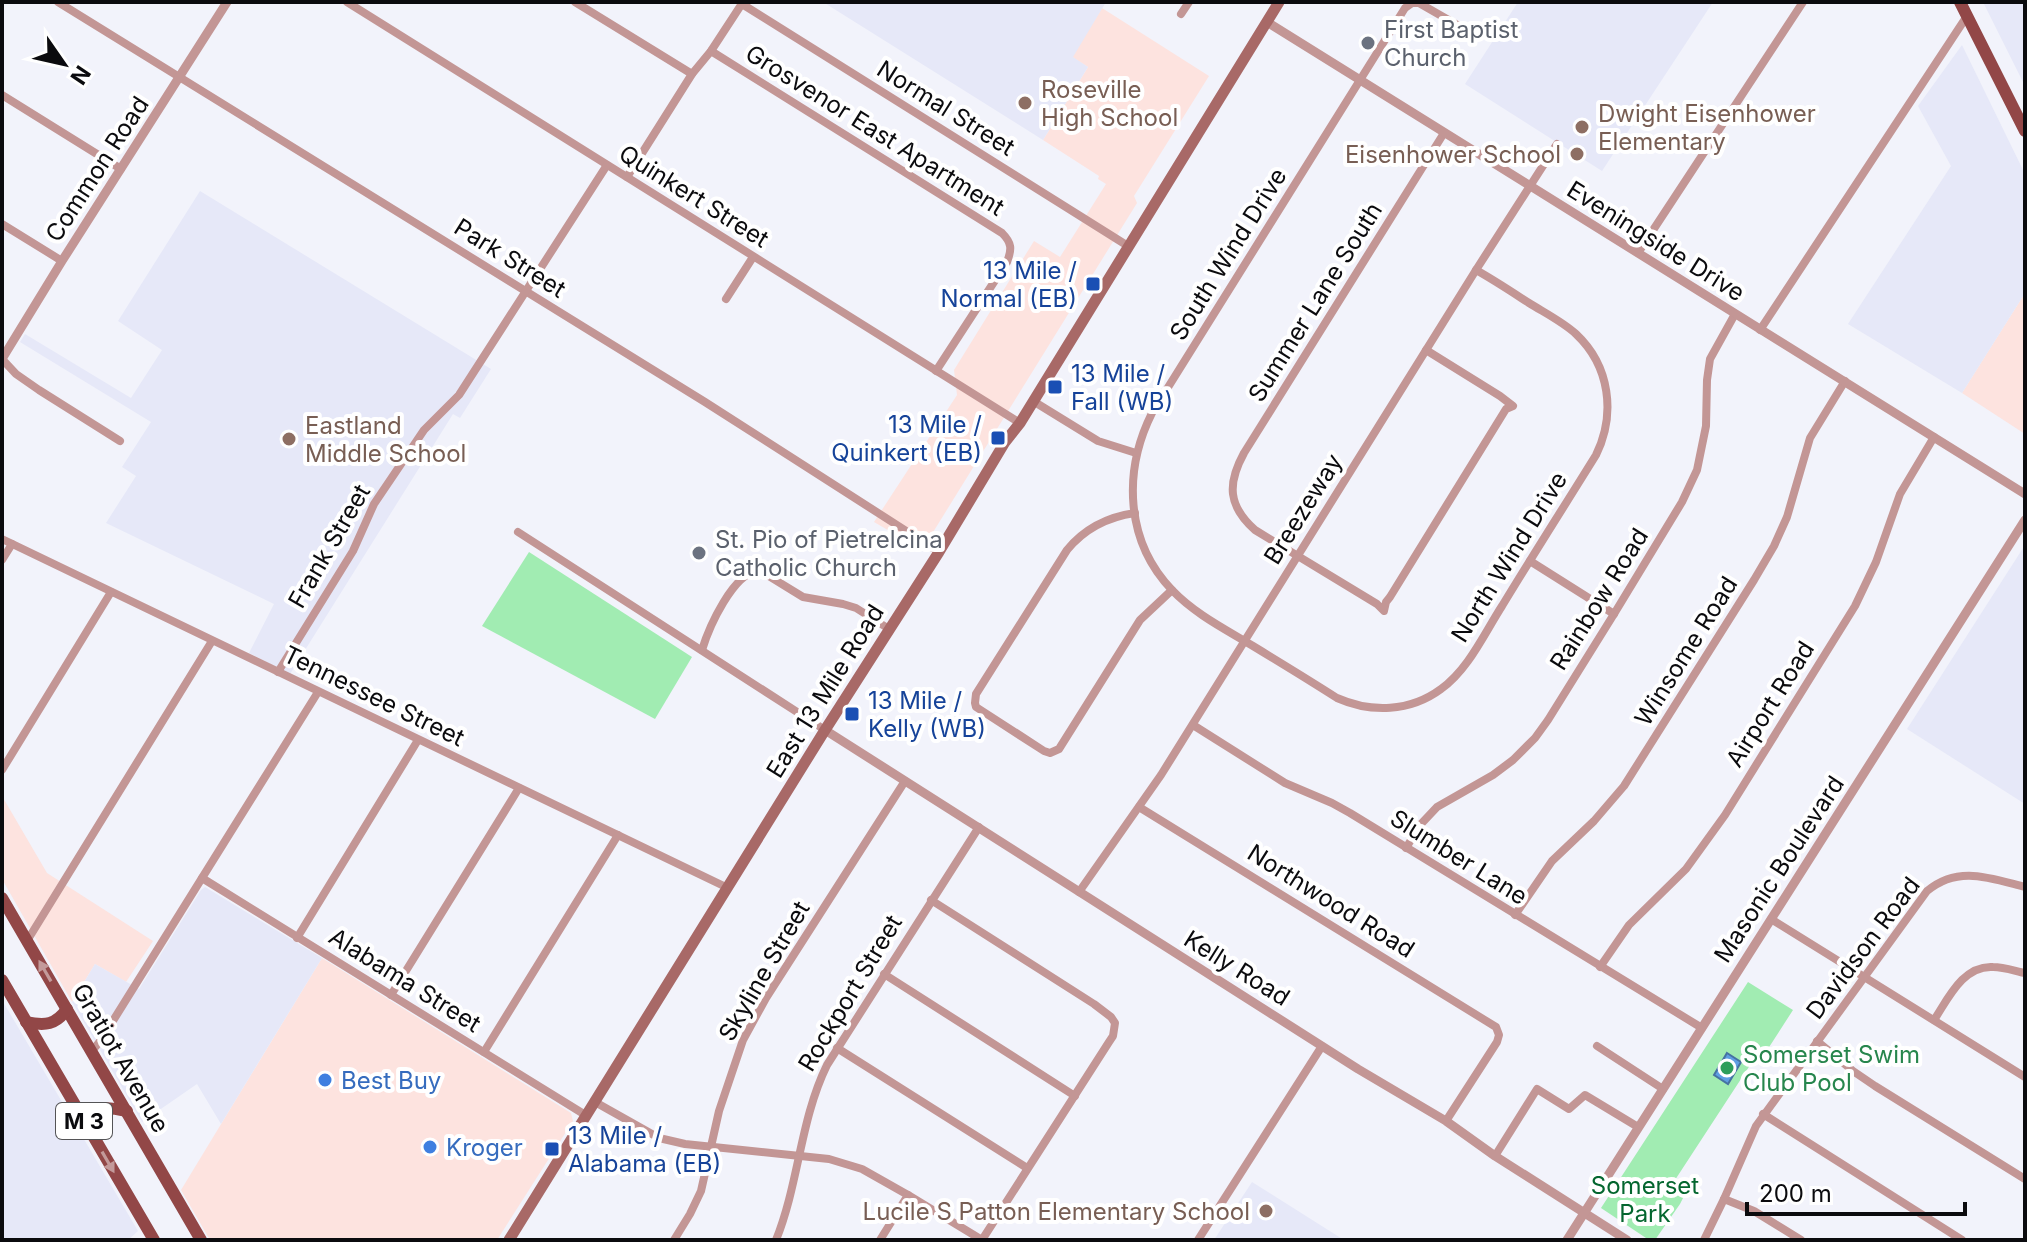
<svg xmlns="http://www.w3.org/2000/svg" width="2027" height="1242" font-family="Inter,sans-serif">
  <rect width="100%" height="100%" fill="#f2f3fb"/>
  <!-- commercial -->
  <g fill="#fde3df">
    <polygon points="1102,8 1209,76 1134,196 1137,203 922,550 874,522 957,395 954,370 1034,241 1060,257 1106,184 1098,179 1099,176 1043,140 1088,67 1072,57"/>
    <polygon points="2025,293 2025,434 1962,393"/>
    <polygon points="2,796 47,873 153,941 126,982 95,964 72,1002 2,879"/>
    <polygon points="322,958 571,1113 573,1121 497,1240 210,1240 181,1190"/>
  </g>
  <!-- built -->
  <g fill="#e6e8f8">
    <polygon points="823,2 1106,2 1073,57 1088,67 1043,140"/>
    <polygon points="1518,2 1713,2 1602,171 1465,84"/>
    <polygon points="1983,2 2025,2 2025,86"/>
    <polygon points="1962,45 2025,174 2025,293 1962,393 1848,324 1951,166 1918,106"/>
    <polygon points="200,191 491,369 460,418 453,414 290,674 249,653 274,604 106,523 136,476 122,467 151,422 20,342 25,334 131,398 162,350 118,321"/>
    <polygon points="2025,545 2025,804 1907,729"/>
    <polygon points="205,887 322,958 221,1124 197,1084 142,1122 72,1002 95,964 139,989 201,890"/>
    <polygon points="2,1000 138,1231 128,1240 2,1240"/>
    <polygon points="1252,1182 1344,1240 1214,1240"/>
  </g>
  <!-- green -->
  <g fill="#a1ecb2">
    <polygon points="529,552 692,657 655,719 482,626"/>
    <polygon points="1748,982 1793,1010 1762,1058 1756,1056 1675,1180 1687,1190 1680,1204 1655,1240 1649,1240 1601,1208"/>
  </g>
  <!-- water -->
  <polygon fill="#5f9ee2" stroke="#4672a2" stroke-width="2" points="1727,1053 1741,1062 1728,1084 1714,1075"/>
  <g fill="none" stroke-linecap="round" stroke-linejoin="round">
    <!-- minor -->
    <g stroke="#c39695" stroke-width="8">
      <polyline points="58,2 705,402 939,552"/>
      <polyline points="347,2 1020,423"/>
      <polyline points="575,2 692,74"/>
      <polyline points="742,4 1128,246"/>
      <polyline points="1181,14 1189,2"/>
      <path d="M1466,30L1419,3H1412L1405,8L1152,413C1123,471 1125,541 1172,590C1195,614 1225,629 1253,646C1281,663 1309,680 1337,698C1371,713 1410,712 1441,689C1468,670 1484,634 1502,606C1533,555 1565,505 1596,455C1616,414 1610,366 1576,334C1563,322 1545,313 1529,303C1512,292 1494,280 1476,270"/>
      <path d="M711,51L1002,233C1012,243 1012,249 1007,262L936,371"/>
      <polyline points="2,95 121,169"/>
      <polyline points="627,177 692,74 711,51 743,2"/>
      <polyline points="2,224 62,261"/>
      <polyline points="1638,253 1803,2"/>
      <polyline points="726,299 753,257"/>
      <polyline points="1760,330 1967,16"/>
      <path d="M1426,350L1500,396L1513,406L1506,409L1390,597L1386,602L1384,611L1377,604L1255,530C1228,506 1227,484 1244,453L1444,133"/>
      <polyline points="2,359 16,374 39,390 120,441"/>
      <polyline points="1033,401 1098,441 1136,453"/>
      <path d="M1135,513C1107,517 1085,528 1067,550L976,694L975,703L976,707L1044,751L1050,753L1059,749L1140,620L1172,590"/>
      <polyline points="518,532 825,730"/>
      <polyline points="2,539 728,888"/>
      <polyline points="2,560 12,544"/>
      <polyline points="1530,561 1614,614"/>
      <path d="M702,650C709,627 733,573 759,570L803,597L843,604L856,608L889,629"/>
      <polyline points="278,672 353,551 374,504 424,430 459,395 607,165"/>
      <polyline points="1193,725 1285,783 1332,803 1350,813 1702,1028"/>
      <polyline points="2,770 111,592"/>
      <polyline points="1139,807 1496,1027 1499,1035 1497,1042 1446,1121"/>
      <polyline points="1406,848 1421,824 1437,807 1493,775 1513,760 1535,738 1548,720 1614,614 1682,502 1697,470 1706,426 1707,380 1710,359 1735,314"/>
      <polyline points="202,878 587,1116"/>
      <polyline points="1079,892 1161,775 1476,270 1557,144"/>
      <polyline points="931,900 1094,1004 1111,1017 1115,1023 1113,1036 1109,1042 982,1240"/>
      <polyline points="1515,915 1552,861 1594,821 1624,786 1754,580 1774,546 1787,517 1810,438 1845,381"/>
      <polyline points="1771,919 2025,1077"/>
      <polyline points="297,938 418,740"/>
      <polyline points="27,941 212,641"/>
      <polyline points="1600,967 1629,925 1686,869 1725,815 1855,606 1876,562 1900,494 1934,437"/>
      <polyline points="884,974 1075,1096"/>
      <polyline points="391,995 519,788"/>
      <path d="M1934,1020C1948,999 1963,965 1993,967C2004,967 2015,971 2025,973"/>
      <polyline points="1817,1041 1853,1071 1875,1086 2025,1179"/>
      <polyline points="1597,1046 1663,1089"/>
      <polyline points="837,1048 1027,1168"/>
      <polyline points="92,1051 101,1040 318,692"/>
      <polyline points="484,1052 618,835"/>
      <polyline points="595,1102 659,1138 685,1144 829,1159 862,1169 908,1195 982,1240"/>
      <polyline points="1763,1114 1962,1240"/>
      <polyline points="1495,1156 1537,1089 1569,1109 1585,1095 1638,1127"/>
      <polyline points="1724,1199 1754,1211 1801,1240"/>
      <polyline points="674,1240 690,1214 701,1191 719,1111 743,1040 766,998 905,781"/>
      <path d="M776,1240C799,1183 800,1120 827,1065L979,827"/>
      <polyline points="880,1240 908,1195"/>
      <polyline points="1198,1240 1322,1046"/>
      <path d="M1704,1240L1724,1199L1756,1126L1927,891C1958,865 1990,878 2025,887"/>
    </g>
    <!-- tertiary -->
    <g stroke="#c39695" stroke-width="9">
      <polyline points="1267,22 2025,494"/>
      <polyline points="2,359 62,261 227,2"/>
      <polyline points="825,730 1358,1069 1446,1121 1495,1156 1627,1240"/>
      <polyline points="1567,1240 2025,520"/>
    </g>
    <!-- secondary -->
    <polyline stroke="#a86967" stroke-width="11" points="509,1240 825,730 939,552 1005,442 1020,423 1279,2"/>
    <!-- primary -->
    <g stroke="#924747" stroke-width="12">
      <polyline points="1960,2 2025,131"/>
      <polyline points="2,898 201,1240"/>
      <polyline points="2,980 154,1240"/>
      <path d="M26,1022C45,1026 56,1025 67,1009"/>
      <path d="M84,1121C98,1105 107,1107 127,1111"/>
    </g>
  </g>
  <!-- one-way arrows -->
  <defs><path id="oneway-solid" d="M-6-.8H1V-3.2L6.5 0L1 3.2V.8H-6Z" transform="scale(2)"/></defs>
  <g fill="#c39a9a">
    <use href="#oneway-solid" transform="translate(45 971) rotate(-120)"/>
    <use href="#oneway-solid" transform="translate(108 1162) rotate(60)"/>
  </g>
  <!-- markers -->
  <g fill="#6b7280" stroke="#fff" stroke-width="3">
    <circle cx="1368" cy="43" r="8"/>
    <circle cx="699" cy="553" r="8"/>
  </g>
  <g fill="#8d6e63" stroke="#fff" stroke-width="3">
    <circle cx="1025" cy="103" r="8"/>
    <circle cx="1582" cy="127" r="8"/>
    <circle cx="1577" cy="154" r="8"/>
    <circle cx="289" cy="439" r="8"/>
    <circle cx="1266" cy="1211" r="8"/>
  </g>
  <g fill="#1a4fb4" stroke="#fff" stroke-width="3">
    <rect x="1085" y="276" width="16" height="16" rx="4"/>
    <rect x="1047" y="379" width="16" height="16" rx="4"/>
    <rect x="990" y="430" width="16" height="16" rx="4"/>
    <rect x="844" y="706" width="16" height="16" rx="4"/>
    <rect x="544" y="1141" width="16" height="16" rx="4"/>
  </g>
  <circle fill="#2e9e5b" stroke="#fff" stroke-width="3" cx="1727" cy="1068" r="8"/>
  <g fill="#3f7fe0" stroke="#fff" stroke-width="3">
    <circle cx="325" cy="1080" r="8"/>
    <circle cx="430" cy="1147" r="8"/>
  </g>
  <g text-anchor="middle" dominant-baseline="central" stroke-width="8" stroke-linejoin="round" paint-order="stroke">
    <!-- shield labels -->
    <rect fill="#fff" stroke="#545456" stroke-width="2" x="56" y="1103" width="56" height="36" rx="6"/>
    <g font-size="22" font-weight="bold" fill="#0b0b0e">
      <text x="84" y="1121">M 3</text>
    </g>
    <!-- worship labels -->
    <g font-size="24" fill="#5b616d" stroke="#fff" text-anchor="start">
      <text x="1384" y="29">First Baptist<tspan x="1384" dy="28">Church</tspan></text>
      <text x="715" y="539">St. Pio of Pietrelcina<tspan x="715" dy="28">Catholic Church</tspan></text>
    </g>
    <!-- education labels -->
    <g font-size="24" fill="#785e54" stroke="#fff" text-anchor="start">
      <text x="1041" y="89">Roseville<tspan x="1041" dy="28">High School</tspan></text>
      <text x="1598" y="113">Dwight Eisenhower<tspan x="1598" dy="28">Elementary</tspan></text>
      <text x="1561" y="154" text-anchor="end">Eisenhower School</text>
      <text x="305" y="425">Eastland<tspan x="305" dy="28">Middle School</tspan></text>
      <text x="1250" y="1211" text-anchor="end">Lucile S Patton Elementary School</text>
    </g>
    <!-- street labels -->
    <g font-size="24" fill="#0b0b0e" stroke="#fff">
      <text transform="translate(946 108) rotate(32)">Normal Street</text>
      <text transform="translate(875 130) rotate(32)">Grosvenor East Apartment</text>
      <text transform="translate(97 169) rotate(-57)">Common Road</text>
      <text transform="translate(694 196) rotate(32)">Quinkert Street</text>
      <text transform="translate(1656 241) rotate(32)">Eveningside Drive</text>
      <text transform="translate(1228 254) rotate(-58)">South Wind Drive</text>
      <text transform="translate(510 258) rotate(32)">Park Street</text>
      <text transform="translate(1315 302) rotate(-58)">Summer Lane South</text>
      <text transform="translate(1303 509) rotate(-58)">Breezeway</text>
      <text transform="translate(329 546) rotate(-60)">Frank Street</text>
      <text transform="translate(1509 557) rotate(-58)">North Wind Drive</text>
      <text transform="translate(1599 599) rotate(-58)">Rainbow Road</text>
      <text transform="translate(1686 651) rotate(-58)">Winsome Road</text>
      <text transform="translate(825 691) rotate(-58)">East 13 Mile Road</text>
      <text transform="translate(374 696) rotate(26)">Tennessee Street</text>
      <text transform="translate(1770 704) rotate(-58)">Airport Road</text>
      <text transform="translate(1459 857) rotate(32)">Slumber Lane</text>
      <text transform="translate(1779 869) rotate(-57)">Masonic Boulevard</text>
      <text transform="translate(1331 901) rotate(32)">Northwood Road</text>
      <text transform="translate(1863 948) rotate(-53)">Davidson Road</text>
      <text transform="translate(1237 968) rotate(32)">Kelly Road</text>
      <text transform="translate(764 971) rotate(-60)">Skyline Street</text>
      <text transform="translate(405 980) rotate(32)">Alabama Street</text>
      <text transform="translate(850 993) rotate(-59)">Rockport Street</text>
      <text transform="translate(121 1058) rotate(60)">Gratiot Avenue</text>
    </g>
    <!-- transit labels -->
    <g font-size="24" fill="#164399" stroke="#fff" text-anchor="start">
      <text x="1077" y="270" text-anchor="end">13 Mile /<tspan x="1077" dy="28">Normal (EB)</tspan></text>
      <text x="1071" y="373">13 Mile /<tspan x="1071" dy="28">Fall (WB)</tspan></text>
      <text x="982" y="424" text-anchor="end">13 Mile /<tspan x="982" dy="28">Quinkert (EB)</tspan></text>
      <text x="868" y="700">13 Mile /<tspan x="868" dy="28">Kelly (WB)</tspan></text>
      <text x="568" y="1135">13 Mile /<tspan x="568" dy="28">Alabama (EB)</tspan></text>
    </g>
    <!-- leisure labels -->
    <g font-size="24" fill="#27864d" stroke="#fff" text-anchor="start">
      <text x="1743" y="1054">Somerset Swim<tspan x="1743" dy="28">Club Pool</tspan></text>
    </g>
    <!-- shop labels -->
    <g font-size="24" fill="#366cbe" stroke="#fff" text-anchor="start">
      <text x="341" y="1080">Best Buy</text>
      <text x="446" y="1147">Kroger</text>
    </g>
    <!-- park labels -->
    <g font-size="24" fill="#04662f" stroke="#fff">
      <text x="1645" y="1185">Somerset<tspan x="1645" dy="28">Park</tspan></text>
    </g>
  </g>
  <!-- border -->
  <rect width="2027" height="1242" fill="none" stroke="#0b0b0e" stroke-width="8"/>
  <!-- north arrow -->
  <g transform="translate(64 64) rotate(124)" stroke="#ffffff" stroke-width="6" paint-order="stroke">
  <path d="M0-6L14 30L0 20L-14 30Z" fill="#0b0b0e"/>
  <text y="-12" font-size="22" font-weight="bold" text-anchor="middle" fill="#0b0b0e">N</text>
  </g>
  <!-- scale -->
  <path d="M1747 1202v12h218v-12" fill="none" stroke="#0b0b0e" stroke-width="4"/>
  <text x="1759" y="1202" font-size="24" fill="#0b0b0e" stroke="#ffffff" stroke-width="6" paint-order="stroke">200 m</text>
</svg>
